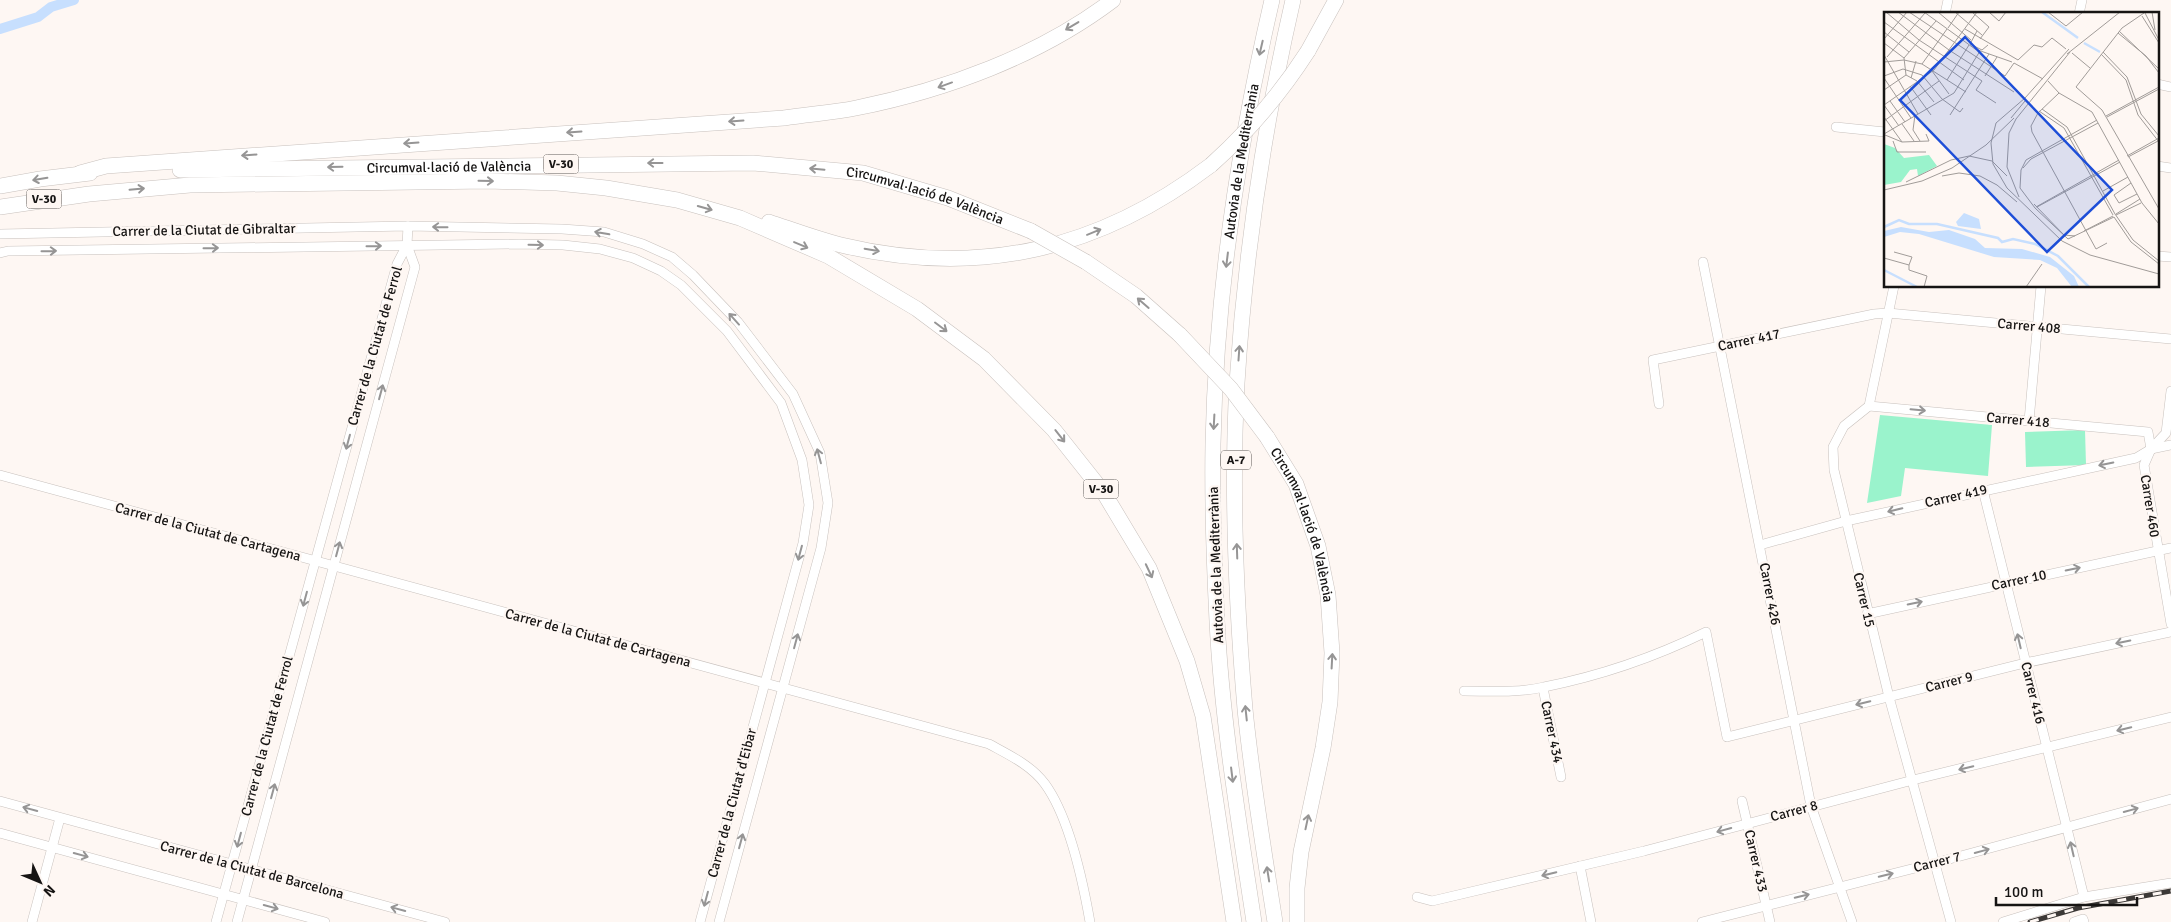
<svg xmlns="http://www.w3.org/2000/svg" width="2171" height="922" font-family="Signika,sans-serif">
  <rect width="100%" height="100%" fill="#fef7f3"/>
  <!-- green -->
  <g fill="#9af3cc">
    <polygon points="1880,415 1992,425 1988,476 1905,468 1901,496 1867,503"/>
    <polygon points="2085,430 2086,465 2026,467 2025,432"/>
  </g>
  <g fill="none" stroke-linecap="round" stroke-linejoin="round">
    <!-- canal -->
    <polyline stroke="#c7dffe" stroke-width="10" points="0,29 38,17 51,7 74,0"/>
    <!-- street casing -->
    <g stroke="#c8c1bd" stroke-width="10">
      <g id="street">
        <polyline points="1945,14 1948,0"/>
        <polyline points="2079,14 2082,0"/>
        <polyline points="2157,84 2171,87"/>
        <polyline points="1836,127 1885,132"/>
        <polyline points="2157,166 2171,168"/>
        <polyline points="0,234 408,226 562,229 604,232 643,244 672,257 693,275 738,322 793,394 820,453 828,503 821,548 719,922"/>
        <polyline points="0,253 8,251 519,244 563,245 600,249 633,258 661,271 681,285 727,331 781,403 802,460 809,505 803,543 700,922"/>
        <polyline points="2157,256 2171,257"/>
        <polyline points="1703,262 1811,806 1852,922"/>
        <polyline points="1894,286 1869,406 1844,426 1833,447 1834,470 1889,697 1951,922"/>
        <polyline points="2171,391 2166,433 2151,449 2144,465 2171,624"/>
        <polyline points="1659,404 1653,360 1874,314 1888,313 2171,339"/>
        <polyline points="1869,406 2148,432 2151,449"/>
        <polyline points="2029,421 2041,286"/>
        <path d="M0,475L989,744C1009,755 1031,765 1045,784C1069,817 1083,882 1090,922"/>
        <polyline points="1983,490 2084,897"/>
        <polyline points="1760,545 1846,521 2136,458 2151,449 2171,445"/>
        <polyline points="1867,614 2171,548"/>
        <polyline points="1543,688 1561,777"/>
        <path d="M1464,691C1490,691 1518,693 1544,687C1599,676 1655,657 1706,632L1727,737L2025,663L2171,632"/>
        <polyline points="0,801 445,922"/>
        <polyline points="1742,801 1770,922"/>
        <polyline points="0,833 325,922"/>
        <polyline points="1580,866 1591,922"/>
        <polyline points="1417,897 1432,901 1644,851 1913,780 2171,717"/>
        <polyline points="32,922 60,818"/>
        <polyline points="216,922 397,264 407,245"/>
        <polyline points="237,922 415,267 407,245 408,226"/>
        <polyline points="1702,922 1935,863 2171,799"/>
        <polyline points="2003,922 2084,897 2171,883"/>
        <polyline points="2074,922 2083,919 2084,922"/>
      </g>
    </g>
    <!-- highway casing -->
    <g stroke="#c8c1bd" stroke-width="16">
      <g id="highway">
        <polyline points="1308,51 1336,0"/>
        <path id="s1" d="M180,170L753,163L863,173L948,198L1031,231"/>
        <path d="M80,173L106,166L784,118C808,114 832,113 856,108C946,90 1039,56 1113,0"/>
        <polyline points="0,186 40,179 90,173"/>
        <polyline points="0,207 89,194 190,185 488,181 557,183 606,188 677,200 740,218 828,256 917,309 984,359 1054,430 1104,493 1149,568 1187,661 1203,716 1234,922"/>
        <path d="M769,222C793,230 817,239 841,245C979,278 1099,250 1211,165"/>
        <polyline points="1086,262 1136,296 1180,335"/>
        <path id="s2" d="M1267,437L1296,484L1318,546L1328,595L1332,653L1330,702L1323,748L1301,852L1297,888V922"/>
        <path id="s3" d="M1254,922C1239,822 1222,722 1217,621C1214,562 1212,502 1213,444C1216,294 1238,146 1272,0"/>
        <path d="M1275,922C1264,851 1252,781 1245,709C1236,602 1231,491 1237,383C1245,254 1264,126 1293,0"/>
      </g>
    </g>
    <!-- street -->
    <use href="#street" stroke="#fff" stroke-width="9"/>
    <!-- highway -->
    <use href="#highway" stroke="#fff" stroke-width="15"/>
    <!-- rail casing -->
    <g stroke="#3c3937" stroke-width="5">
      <polyline id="rail" points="2030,922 2078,908 2171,891"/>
    </g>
    <!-- rail -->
    <use href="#rail" stroke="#fef7f3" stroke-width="3" stroke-dasharray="9" stroke-linecap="butt"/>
    <!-- highway-bridge casing -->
    <g stroke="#c8c1bd" stroke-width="16" stroke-linecap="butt">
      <g id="highway-bridge">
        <path d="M1211,165C1249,131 1281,93 1308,51"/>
        <polyline points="1031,231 1086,262"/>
        <polyline points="1180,335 1231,389 1267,437"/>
      </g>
    </g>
    <!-- highway-bridge -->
    <use href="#highway-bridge" stroke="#fff" stroke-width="15"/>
  </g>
  <!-- one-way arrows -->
  <defs><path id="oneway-shaft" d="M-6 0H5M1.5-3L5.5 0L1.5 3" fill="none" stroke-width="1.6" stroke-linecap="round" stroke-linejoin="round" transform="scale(1.25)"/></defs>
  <g stroke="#969595">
    <use href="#oneway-shaft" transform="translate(1072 26) rotate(149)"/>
    <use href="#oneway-shaft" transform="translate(1261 48) rotate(103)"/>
    <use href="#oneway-shaft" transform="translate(945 85) rotate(160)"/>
    <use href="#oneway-shaft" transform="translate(736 121) rotate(176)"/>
    <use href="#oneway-shaft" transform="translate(574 132) rotate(176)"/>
    <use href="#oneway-shaft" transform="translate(411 143) rotate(176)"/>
    <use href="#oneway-shaft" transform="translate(249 155) rotate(176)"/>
    <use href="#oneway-shaft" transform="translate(655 163) rotate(180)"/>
    <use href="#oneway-shaft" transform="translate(335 167) rotate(179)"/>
    <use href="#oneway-shaft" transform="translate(817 169) rotate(-175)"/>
    <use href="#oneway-shaft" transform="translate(40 179) rotate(171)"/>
    <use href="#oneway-shaft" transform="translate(486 181) rotate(1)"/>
    <use href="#oneway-shaft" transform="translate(137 189) rotate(-5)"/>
    <use href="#oneway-shaft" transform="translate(705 208) rotate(16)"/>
    <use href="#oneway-shaft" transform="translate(440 227) rotate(-179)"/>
    <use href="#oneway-shaft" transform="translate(1094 232) rotate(-22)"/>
    <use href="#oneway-shaft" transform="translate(602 233) rotate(-170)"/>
    <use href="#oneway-shaft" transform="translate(536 245) rotate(1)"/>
    <use href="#oneway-shaft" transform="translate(801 245) rotate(23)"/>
    <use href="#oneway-shaft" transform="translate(374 246) rotate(-1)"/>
    <use href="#oneway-shaft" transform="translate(211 248) rotate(-1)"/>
    <use href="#oneway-shaft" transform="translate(872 250) rotate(10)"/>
    <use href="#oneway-shaft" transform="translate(49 251) rotate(-1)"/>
    <use href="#oneway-shaft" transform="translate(1227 260) rotate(97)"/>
    <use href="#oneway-shaft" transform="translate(1143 303) rotate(-139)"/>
    <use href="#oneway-shaft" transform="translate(734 319) rotate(-132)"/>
    <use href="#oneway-shaft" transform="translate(941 327) rotate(37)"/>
    <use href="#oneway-shaft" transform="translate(1239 353) rotate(-86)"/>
    <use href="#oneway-shaft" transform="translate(381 392) rotate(-75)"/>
    <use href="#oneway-shaft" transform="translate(1918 410) rotate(5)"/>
    <use href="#oneway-shaft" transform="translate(1214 422) rotate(93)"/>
    <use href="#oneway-shaft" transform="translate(1060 436) rotate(52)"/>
    <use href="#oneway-shaft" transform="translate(348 442) rotate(105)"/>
    <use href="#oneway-shaft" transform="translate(819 456) rotate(-105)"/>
    <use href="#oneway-shaft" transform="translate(2106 464) rotate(168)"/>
    <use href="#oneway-shaft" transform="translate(1895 510) rotate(167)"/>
    <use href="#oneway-shaft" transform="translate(338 549) rotate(-75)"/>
    <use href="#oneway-shaft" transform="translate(1237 551) rotate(-92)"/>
    <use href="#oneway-shaft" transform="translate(800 553) rotate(105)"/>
    <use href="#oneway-shaft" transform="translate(2073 569) rotate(-12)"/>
    <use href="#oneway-shaft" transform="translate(1149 571) rotate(65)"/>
    <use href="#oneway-shaft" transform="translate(305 599) rotate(105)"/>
    <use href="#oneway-shaft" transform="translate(1915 603) rotate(-12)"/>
    <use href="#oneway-shaft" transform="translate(796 641) rotate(-75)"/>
    <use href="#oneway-shaft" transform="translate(2019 641) rotate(-103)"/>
    <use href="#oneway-shaft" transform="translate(2123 642) rotate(168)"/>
    <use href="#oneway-shaft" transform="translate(1332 661) rotate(-87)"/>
    <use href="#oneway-shaft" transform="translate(1863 703) rotate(167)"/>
    <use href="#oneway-shaft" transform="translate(1246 713) rotate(-96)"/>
    <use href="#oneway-shaft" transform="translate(2124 729) rotate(166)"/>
    <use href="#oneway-shaft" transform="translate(1966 768) rotate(167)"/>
    <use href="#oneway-shaft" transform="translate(1232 775) rotate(83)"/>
    <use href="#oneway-shaft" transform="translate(273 791) rotate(-75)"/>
    <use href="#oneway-shaft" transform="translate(30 809) rotate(-165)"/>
    <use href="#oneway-shaft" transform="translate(2131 810) rotate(-15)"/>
    <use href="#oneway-shaft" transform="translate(1307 822) rotate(-78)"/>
    <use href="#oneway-shaft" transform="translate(1724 830) rotate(165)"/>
    <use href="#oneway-shaft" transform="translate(239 840) rotate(105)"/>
    <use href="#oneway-shaft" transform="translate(741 841) rotate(-75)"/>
    <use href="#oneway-shaft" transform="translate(2072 849) rotate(-103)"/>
    <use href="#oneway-shaft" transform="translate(1982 851) rotate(-15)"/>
    <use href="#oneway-shaft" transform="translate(81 855) rotate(15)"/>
    <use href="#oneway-shaft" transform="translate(1268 874) rotate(-99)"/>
    <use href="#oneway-shaft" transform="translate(1549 874) rotate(167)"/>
    <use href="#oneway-shaft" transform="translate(1886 875) rotate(-14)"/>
    <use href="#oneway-shaft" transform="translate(1802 896) rotate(-14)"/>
    <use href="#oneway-shaft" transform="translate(706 899) rotate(105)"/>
    <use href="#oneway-shaft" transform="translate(271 907) rotate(15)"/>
    <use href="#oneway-shaft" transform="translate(398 909) rotate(-165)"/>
  </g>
  <g text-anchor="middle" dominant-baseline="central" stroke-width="4.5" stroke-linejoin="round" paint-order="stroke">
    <!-- shield labels -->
    <g fill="#fef7f3" stroke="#5c5856" stroke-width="1">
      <rect x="543.5" y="154.5" width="35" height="19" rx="4"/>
      <rect x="26.5" y="189.5" width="35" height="19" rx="4"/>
      <rect x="1221" y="450.5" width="30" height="19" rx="4"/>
      <rect x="1083.5" y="479.5" width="35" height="19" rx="4"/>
    </g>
    <g font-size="12" font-weight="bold" fill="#161413">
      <text x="561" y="164">V-30</text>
      <text x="44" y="199">V-30</text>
      <text x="1236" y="460">A-7</text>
      <text x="1101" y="489">V-30</text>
    </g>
    <!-- street labels -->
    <g font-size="14" fill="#161413" stroke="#fef7f3">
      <text stroke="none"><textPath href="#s3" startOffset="765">Autovia de la Mediterrània</textPath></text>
      <text stroke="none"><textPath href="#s1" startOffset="269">Circumval·lació de València</textPath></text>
      <text stroke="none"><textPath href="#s1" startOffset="749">Circumval·lació de València</textPath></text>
      <text transform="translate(204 230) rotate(-1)">Carrer de la Ciutat de Gibraltar</text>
      <text transform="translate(2029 326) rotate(5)">Carrer 408</text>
      <text transform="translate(1749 340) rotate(-12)">Carrer 417</text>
      <text transform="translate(375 346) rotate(-74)">Carrer de la Ciutat de Ferrol</text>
      <text transform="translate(2018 420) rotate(5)">Carrer 418</text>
      <text transform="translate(1956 496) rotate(-13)">Carrer 419</text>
      <text transform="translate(2150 506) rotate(81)">Carrer 460</text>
      <text stroke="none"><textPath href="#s2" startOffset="96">Circumval·lació de València</textPath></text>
      <text transform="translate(208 532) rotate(15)">Carrer de la Ciutat de Cartagena</text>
      <text transform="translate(1216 565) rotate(-92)">Autovia de la Mediterrània</text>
      <text transform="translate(2019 580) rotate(-12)">Carrer 10</text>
      <text transform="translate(1770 594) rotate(79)">Carrer 426</text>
      <text transform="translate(1864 600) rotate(77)">Carrer 15</text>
      <text transform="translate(598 638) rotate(15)">Carrer de la Ciutat de Cartagena</text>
      <text transform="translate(1949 682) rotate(-14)">Carrer 9</text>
      <text transform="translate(2033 693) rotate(76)">Carrer 416</text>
      <text transform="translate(1552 732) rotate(78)">Carrer 434</text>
      <text transform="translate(267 736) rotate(-75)">Carrer de la Ciutat de Ferrol</text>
      <text transform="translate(732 803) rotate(-75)">Carrer de la Ciutat d'Eibar</text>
      <text transform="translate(1794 811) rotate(-15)">Carrer 8</text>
      <text transform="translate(1756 861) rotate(77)">Carrer 433</text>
      <text transform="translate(1937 862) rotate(-14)">Carrer 7</text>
      <text transform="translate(252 870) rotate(15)">Carrer de la Ciutat de Barcelona</text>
    </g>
  </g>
  <!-- overview -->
  <g transform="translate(1884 12)">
    <rect width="275" height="275" fill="#fef7f3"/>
    <path d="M0,132L11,136L20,146L45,143L53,154L34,164L33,157L26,158L17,170L0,173Z" fill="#9af3cc"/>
    <path d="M80,201L95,207L97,217L74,214L72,210ZM17,215L45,220L65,218L91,227L101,236L138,237L166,245L190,264L195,275H188L173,256L156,248L110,245L35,222L16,220L0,225V219Z" fill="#c7dffe"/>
    <path fill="none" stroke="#c7dffe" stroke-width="2.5" d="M158,0L194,26M200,31L216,40M0,215L15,208L25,212H53L114,226L118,230L129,227L151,232L174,244L205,275M0,258L33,275"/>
    <path fill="none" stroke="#a19c99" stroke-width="1" d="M2,0L35,28L98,69L92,78L112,91M14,0L65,38L130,80M25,0L121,64L130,51L159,67M40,0L91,37L128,50M54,0L87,28M71,0L98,23M88,0L105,15L96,27M105,0L115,9L122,0M164,0L182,14L199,0M268,0L271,18M260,1L238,16L192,75L218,98L275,197M261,1L275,28M258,4L275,31M0,10L80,68M64,16L75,0M81,17L134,48L150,33L158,35L168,26L182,37M93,19L86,32L98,38L104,33M235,19L275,57M0,20L25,40M234,21L262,44L275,61M0,27L23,0M0,31L20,46M185,37L141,86L112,111L107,131L109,152L123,176L178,229L206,243L275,262M219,40L243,65L257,102L275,124M188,41L206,56M183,42L236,0M217,42L242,68L254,103L275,130M0,43L34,102M3,45L41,1M0,50L20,48L38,52L82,80M38,52L63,17M48,59L65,82M22,63L20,46L52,9M0,64L19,57L38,63L58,87L76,100L79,96M101,64L113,45M0,66L27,106M27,66L32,49M63,68L85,33M164,69L175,81L208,100L258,191L275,212M26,74L47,103M0,78L22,63L33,69L50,90M175,81L154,101L147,114L148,120L212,237L223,231M6,89L21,110M0,93L50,58L93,0M0,93L15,114M158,97L183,115L231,202M155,99L180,116L229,203M31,103L29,118L36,129M66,103L105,42M222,104L275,75M0,105L18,130M223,105L275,77M127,106L141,89M213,108L142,148L137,158L136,176L151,196L184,227L230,205M0,109L55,69M18,112L30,129M0,122L70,81L96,39M1,123L18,130L45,129L42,122M9,129L13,140H42M243,144L275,126M244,145L274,129M139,156L147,147L214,111M58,164L75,161L96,164L113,173L133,190M22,170L67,148L85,144L108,149L123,164M247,171L230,183L235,191L253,182M0,178L38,169L68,156L102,133L130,106M219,179L244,165M135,185L123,155L125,121L132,107L186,40M150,192L180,223L191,224M152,195L235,148M153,195L236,150M231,202L249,228L275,249M232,202L256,187M232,203L257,191M230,205L247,230L275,252M200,219L229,204M10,240L28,245L25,253M0,246L25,253V258L43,264L40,275M142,275L158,252"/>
    <path fill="#1d4ed8" fill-opacity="0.15" stroke="#1d4ed8" stroke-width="2.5" d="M81,25L228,178L163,240L16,88Z"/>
    <rect width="275" height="275" fill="none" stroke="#161413" stroke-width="2.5"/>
  </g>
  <!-- north arrow -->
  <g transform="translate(40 882) rotate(134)" stroke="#fef7f3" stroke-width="4" paint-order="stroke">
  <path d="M0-4L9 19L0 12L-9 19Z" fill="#161413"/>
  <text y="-8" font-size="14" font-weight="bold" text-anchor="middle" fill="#161413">N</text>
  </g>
  <!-- scale -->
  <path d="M1996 897v8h141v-8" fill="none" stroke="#161413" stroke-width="2.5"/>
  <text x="2004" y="897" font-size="15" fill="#161413" stroke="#fef7f3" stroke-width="4" paint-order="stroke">100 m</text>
</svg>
